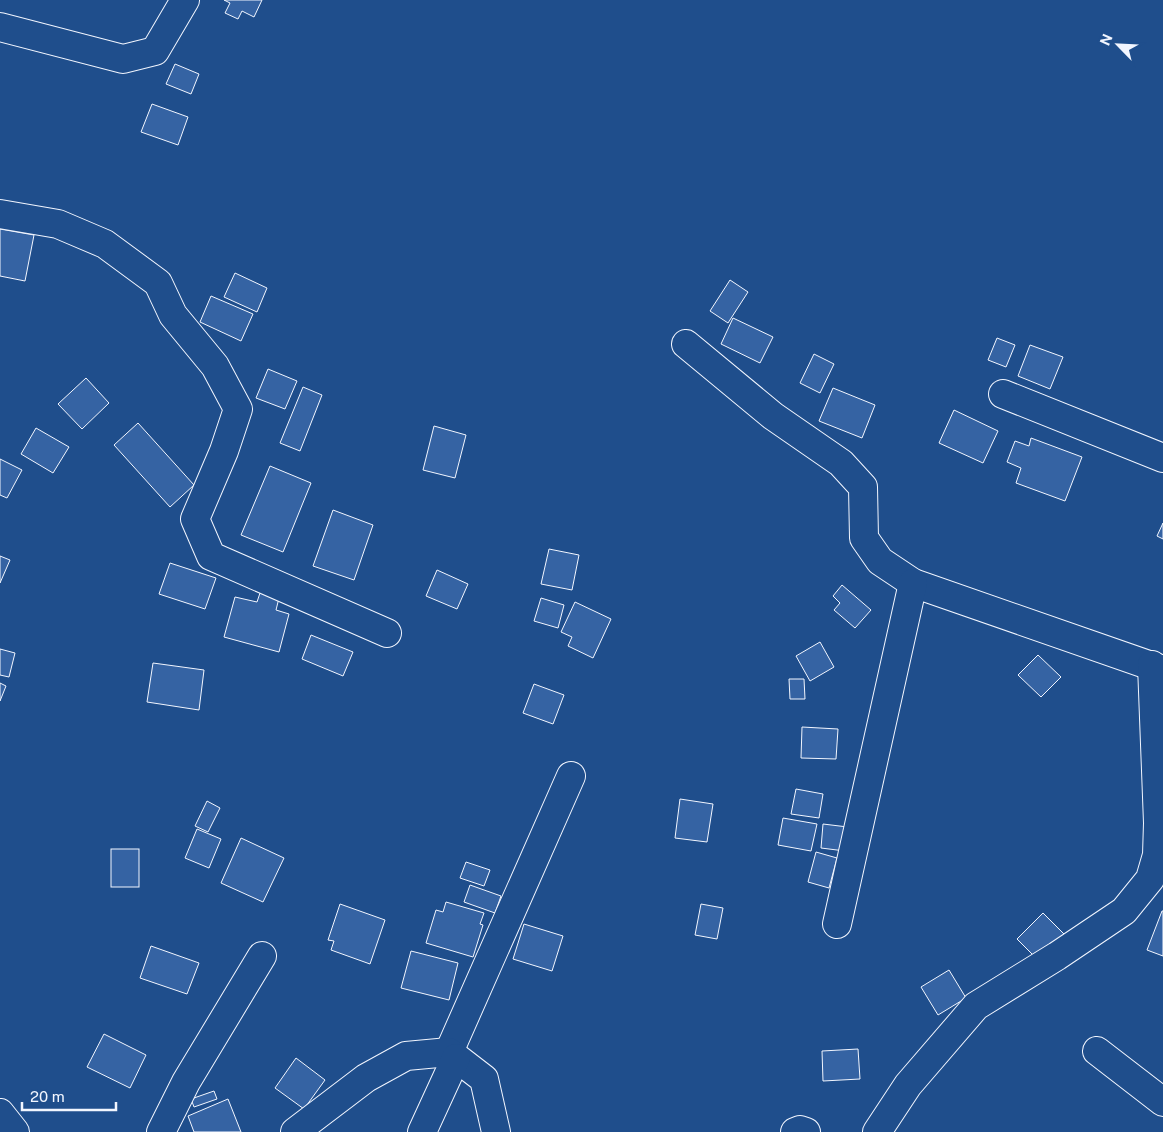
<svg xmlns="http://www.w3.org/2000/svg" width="1163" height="1132" font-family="'Public Sans',sans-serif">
  <rect width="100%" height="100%" fill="#1f4e8c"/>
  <!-- building -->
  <g fill="#3563a3" stroke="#f2f6ff">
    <polygon points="224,0 262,0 254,17 242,11 238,19 225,13 230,3"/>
    <polygon points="175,64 199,74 191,94 166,84"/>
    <polygon points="152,104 188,117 178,145 141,132"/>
    <polygon points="0,229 34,235 25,281 0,276"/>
    <polygon points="235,273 267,288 257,312 224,297"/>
    <polygon points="730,280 748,292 728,323 710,311"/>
    <polygon points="211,296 253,314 241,341 200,322"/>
    <polygon points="733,318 773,337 760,363 721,344"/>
    <polygon points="997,338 1015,345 1006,367 988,360"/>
    <polygon points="1030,345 1063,357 1050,389 1018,376"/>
    <polygon points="814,354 834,364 820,393 800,383"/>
    <polygon points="268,369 297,381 285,409 256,398"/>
    <polygon points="86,378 109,403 82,429 58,404"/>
    <polygon points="303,387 322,395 300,451 280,443"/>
    <polygon points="833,388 875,405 862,438 819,421"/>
    <polygon points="954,410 998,431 983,463 939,443"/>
    <polygon points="138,423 194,485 170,507 114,445"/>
    <polygon points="434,426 466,435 455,478 423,470"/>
    <polygon points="36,428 69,447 53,473 21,454"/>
    <polygon points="1031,438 1082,457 1065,501 1016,483 1021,468 1007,462 1015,441 1029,446"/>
    <polygon points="0,459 22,470 7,498 0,495"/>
    <polygon points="270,466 311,483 283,552 241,535"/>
    <polygon points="333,510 373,525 354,580 313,566"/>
    <polygon points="1163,523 1163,539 1157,536"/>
    <polygon points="549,549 579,555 572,590 541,584"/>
    <polygon points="0,556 10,560 0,583"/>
    <polygon points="170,563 216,578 205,609 159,594"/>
    <polygon points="437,570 468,584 457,609 426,596"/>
    <polygon points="842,585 871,610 855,628 834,610 840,603 833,596"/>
    <polygon points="260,593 279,598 276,610 289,614 279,652 224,637 235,597 257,602"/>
    <polygon points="541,598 564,605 558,628 534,621"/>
    <polygon points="575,602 611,619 593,658 568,646 572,637 561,632"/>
    <polygon points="311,635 353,652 343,676 302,659"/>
    <polygon points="820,642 834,667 810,681 796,656"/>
    <polygon points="0,649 15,653 9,677 0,675"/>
    <polygon points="1038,655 1061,677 1041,697 1018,675"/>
    <polygon points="153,663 204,670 199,710 147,702"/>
    <polygon points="789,679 804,679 805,699 790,699"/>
    <polygon points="0,683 6,686 0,701"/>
    <polygon points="534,684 564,695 553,724 523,713"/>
    <polygon points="802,727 838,729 836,759 801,758"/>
    <polygon points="796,789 823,794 819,818 791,814"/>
    <polygon points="680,799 713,804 707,842 675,838"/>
    <polygon points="207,801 220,808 208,832 195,826"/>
    <polygon points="783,818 817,824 811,851 778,845"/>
    <polygon points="823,824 856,828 853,852 821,848"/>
    <polygon points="197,829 221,839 209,868 185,858"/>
    <polygon points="241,838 284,858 263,902 221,883"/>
    <rect x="111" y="849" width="28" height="38"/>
    <polygon points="816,852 837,858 829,888 808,882"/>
    <polygon points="466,862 490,870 484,886 460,878"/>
    <polygon points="470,885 501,896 495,913 464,902"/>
    <polygon points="446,902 484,913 480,924 483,925 473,957 426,943 436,910 443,912"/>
    <polygon points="340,904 385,920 370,964 331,950 334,941 328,940"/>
    <polygon points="701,904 723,908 717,939 695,935"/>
    <polygon points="1162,911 1163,911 1163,956 1147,950"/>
    <polygon points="1043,913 1065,935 1039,961 1017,939"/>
    <polygon points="524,924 563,936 552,971 513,959"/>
    <polygon points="151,946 199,963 187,994 140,978"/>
    <polygon points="411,951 458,963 449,1000 401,988"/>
    <polygon points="949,970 966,998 938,1015 921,987"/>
    <polygon points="104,1034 146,1055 130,1088 87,1067"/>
    <polygon points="858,1049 860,1079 823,1081 822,1051"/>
    <polygon points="296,1058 325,1080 304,1109 275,1088"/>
    <polygon points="214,1091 217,1099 194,1107 191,1099"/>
    <polygon points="228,1099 241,1132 194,1132 188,1116"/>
  </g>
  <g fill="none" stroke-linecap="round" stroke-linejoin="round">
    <!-- minor casing -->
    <g stroke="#f2f6ff" stroke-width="30">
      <g id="minor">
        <polyline points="0,27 123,59 155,51 185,0"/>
        <polyline points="0,214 58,224 105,244 158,283 173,315 215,366 238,409 224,451 195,519 211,556 387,633"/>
        <polyline points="686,344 773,416 841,463 863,487 864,538 880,561 913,583 1163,670"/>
        <polyline points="1003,394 1163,458"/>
        <polyline points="837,924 913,583"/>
        <polyline points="1097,1051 1163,1102"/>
        <polyline points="449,1052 571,776"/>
        <polyline points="0,1113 15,1132"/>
        <polyline points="161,1132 186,1082 262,956"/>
        <polyline points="295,1132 366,1078 406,1056 449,1052 484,1079 496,1132"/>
        <polyline points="422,1132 456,1058"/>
        <polyline points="795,1132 800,1130 806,1132"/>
        <polyline points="877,1132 908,1085 976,1006 1057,956 1124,911 1150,879 1157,855 1158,823 1152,665"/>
      </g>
    </g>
    <!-- minor -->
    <use href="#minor" stroke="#1f4e8c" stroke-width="28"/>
  </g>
  <!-- north arrow -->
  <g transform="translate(1118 45) rotate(294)" stroke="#1f4e8c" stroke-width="4" paint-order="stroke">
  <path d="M0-4L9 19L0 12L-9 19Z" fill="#f2f6ff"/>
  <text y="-8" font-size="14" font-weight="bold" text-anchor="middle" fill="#f2f6ff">N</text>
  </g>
  <!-- scale -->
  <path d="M22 1102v8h94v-8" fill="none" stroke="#f2f6ff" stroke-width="2.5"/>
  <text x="30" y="1102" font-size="15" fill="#f2f6ff" stroke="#1f4e8c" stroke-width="4" paint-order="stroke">20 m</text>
</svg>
